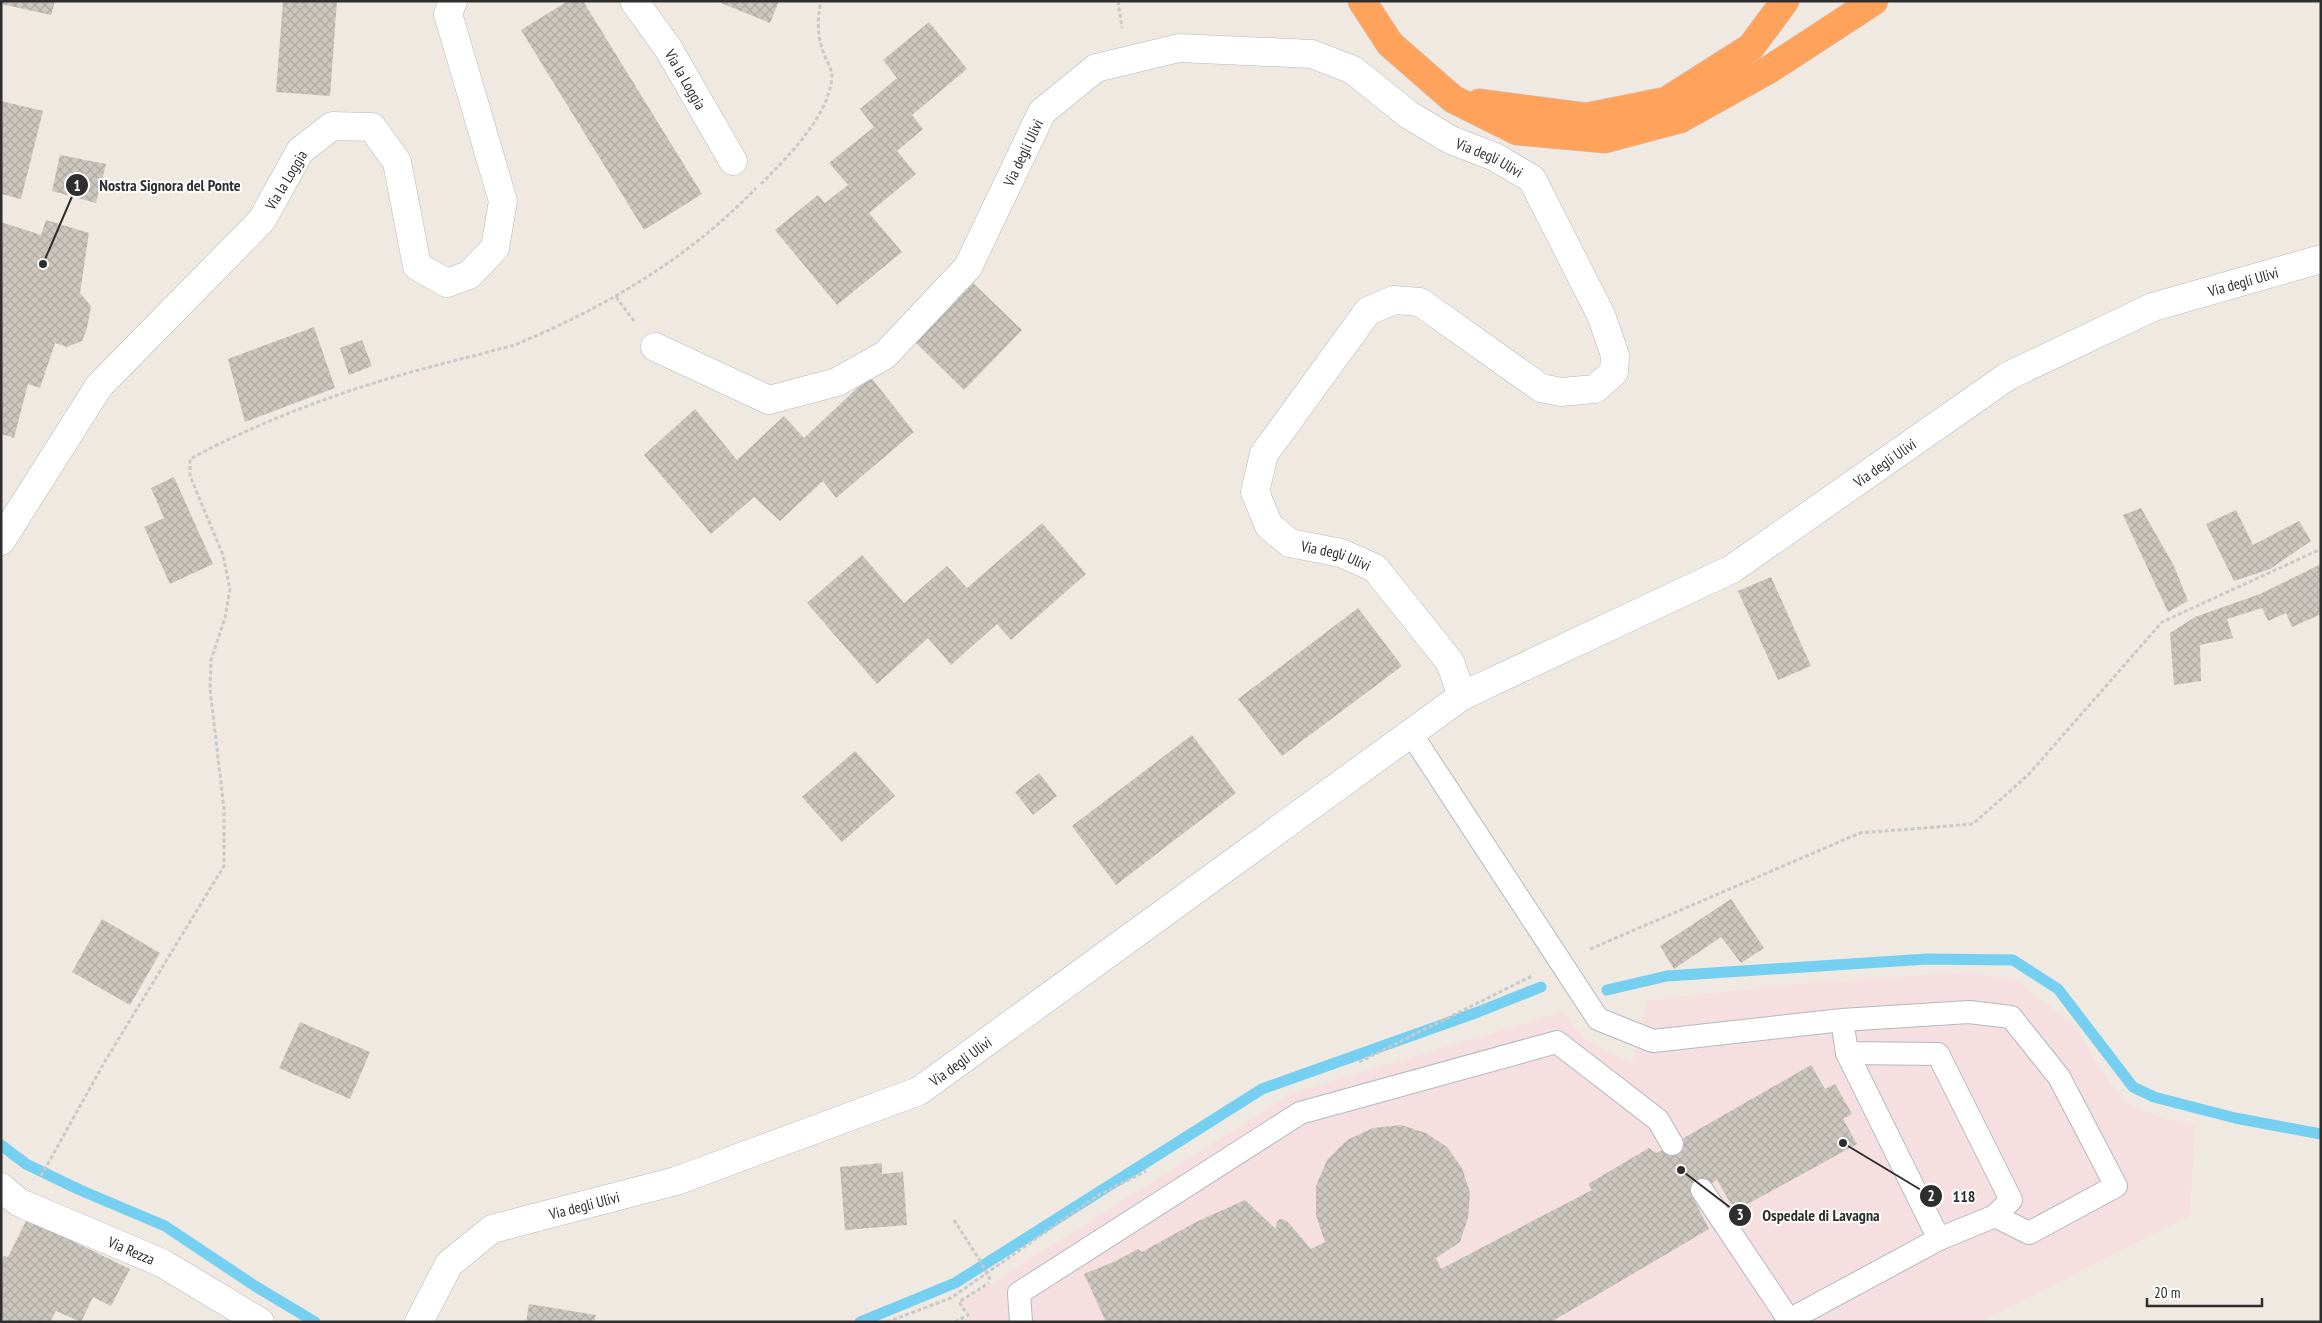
<svg xmlns="http://www.w3.org/2000/svg" width="2322" height="1323" font-family="'PT Sans Narrow',sans-serif">
  <defs>
    <pattern id="building-cross-hatch" width="8" height="8" patternUnits="userSpaceOnUse" patternTransform="scale(1.25)"><rect width="8" height="8" fill="#cbc7bf"/><path d="M0 0l8 8M0 8l8-8" fill="none" stroke="#afaba4"/></pattern>
  </defs>
  <rect width="100%" height="100%" fill="#efe9e1"/>
  <!-- medical -->
  <polygon fill="#f5dfe0" points="1969,972 2017,981 2073,1024 2103,1073 2126,1103 2165,1119 2195,1125 2190,1215 1980,1322 961,1322 972,1315 963,1302 1292,1093 1563,1012 1585,1039 1632,1063 1647,1001 1783,985"/>
  <g fill="none" stroke-linecap="round" stroke-linejoin="round">
    <!-- stream -->
    <g stroke="#75cff0" stroke-width="11">
      <polyline points="1607,990 1667,976 1927,959 2013,960 2058,989 2133,1087 2154,1097 2235,1118 2321,1134"/>
      <polyline points="1,1145 26,1164 80,1190 165,1226 255,1286 315,1322"/>
      <polyline points="860,1322 955,1283 1262,1089 1478,1012 1541,987"/>
    </g>
  </g>
  <!-- building -->
  <g fill="url(#building-cross-hatch)">
    <polygon points="1,1 55,1 51,15 1,4"/>
    <polygon points="283,1 337,1 330,96 276,92"/>
    <polygon points="568,1 583,1 702,194 644,230 521,30"/>
    <polygon points="716,1 779,1 770,23"/>
    <polygon points="929,22 967,69 912,115 923,129 897,151 916,174 869,213 902,252 837,305 775,230 818,195 825,203 848,185 829,163 874,127 860,109 897,78 883,60"/>
    <polygon points="1,101 43,111 21,199 1,194"/>
    <polygon points="60,155 106,164 96,203 52,191"/>
    <polygon points="46,220 89,233 80,293 91,306 87,328 82,341 67,347 55,343 40,388 28,384 14,438 1,434 1,222 41,235"/>
    <polygon points="973,283 1022,330 964,390 915,342"/>
    <polygon points="314,327 335,388 245,422 228,359"/>
    <polygon points="362,340 372,366 349,375 340,348"/>
    <polygon points="870,376 914,432 836,498 823,481 780,521 754,497 711,534 644,455 695,409 737,460 784,416 804,438"/>
    <polygon points="174,477 213,564 170,584 144,527 164,518 151,488"/>
    <polygon points="2141,508 2174,566 2188,601 2168,612 2123,515"/>
    <polygon points="2236,510 2253,545 2299,521 2311,541 2270,569 2234,581 2206,524"/>
    <polygon points="1042,523 1086,574 1011,640 997,624 951,665 928,638 877,684 807,603 862,555 904,603 947,566 967,588"/>
    <polygon points="2321,564 2321,614 2292,627 2286,613 2268,621 2262,608 2227,619 2233,638 2200,645 2201,681 2174,685 2170,633 2195,617 2260,594"/>
    <polygon points="1771,577 1811,666 1778,680 1738,591"/>
    <polygon points="1358,608 1402,666 1282,756 1238,699"/>
    <polygon points="1192,735 1236,793 1116,885 1072,826"/>
    <polygon points="855,751 895,796 842,842 802,797"/>
    <polygon points="1039,773 1057,796 1033,815 1015,792"/>
    <polygon points="1731,899 1764,948 1741,963 1721,937 1674,969 1660,946"/>
    <polygon points="102,919 160,953 130,1005 72,972"/>
    <polygon points="300,1022 370,1052 350,1099 279,1068"/>
    <polygon points="1811,1065 1825,1089 1835,1084 1852,1114 1843,1119 1857,1144 1735,1211 1717,1180 1692,1196 1709,1229 1551,1322 1106,1322 1084,1274 1116,1261 1138,1249 1142,1252 1196,1222 1245,1200 1276,1229 1277,1221 1281,1219 1287,1221 1311,1249 1325,1242 1316,1215 1316,1186 1327,1160 1347,1140 1373,1128 1401,1125 1426,1133 1447,1147 1462,1168 1470,1193 1468,1218 1460,1242 1436,1258 1441,1269 1592,1190 1588,1184 1649,1148 1656,1153 1661,1151"/>
    <polygon points="882,1163 882,1174 903,1172 907,1225 845,1230 840,1167"/>
    <polygon points="27,1219 130,1269 111,1306 93,1297 81,1322 56,1311 50,1322 6,1322 1,1319 1,1261 4,1256 8,1257"/>
    <polygon points="529,1304 596,1315 594,1322 526,1322"/>
  </g>
  <g fill="none" stroke-linecap="round" stroke-linejoin="round">
    <!-- lane casing -->
    <g stroke="#b4b7c1" stroke-width="24">
      <g id="lane">
        <polyline points="1410,732 1598,1019 1653,1041 1842,1020 1969,1012 2011,1017 2059,1077 2116,1186 2029,1233 1995,1216 2011,1200 1938,1054 1847,1053 1842,1020"/>
        <polyline points="1847,1053 1939,1239 1995,1216"/>
        <polyline points="1702,1190 1789,1320 1939,1239"/>
        <polyline points="1021,1322 1019,1293 1300,1113 1557,1042 1658,1120 1672,1144"/>
      </g>
    </g>
    <!-- street casing -->
    <g stroke="#b4b7c1" stroke-width="29">
      <g id="street">
        <path id="s1" d="M634,1L668,48L733,161"/>
        <path id="s2" d="M655,347L769,400L837,382L885,355L968,267L1042,112L1096,68L1179,48L1312,54L1353,70L1409,115L1451,140L1495,157L1532,179L1601,315L1615,355L1614,372L1595,389L1561,392L1541,388L1420,302L1394,300L1368,311L1264,454L1255,492L1269,526L1290,543L1341,553L1375,568L1450,662L1462,696"/>
        <polyline points="1,541 99,386 262,220 300,151 332,126 372,127 397,162 417,266 447,283 469,275 495,248 503,201 448,14 453,1"/>
        <path id="s3" d="M1,1187L17,1201L25,1205L162,1263L260,1322"/>
        <path id="s4" d="M419,1322L449,1264L492,1229L676,1181L919,1091L1462,696L1732,569L2008,376L2153,307L2321,259"/>
      </g>
    </g>
    <!-- highway casing -->
    <g stroke="#c9c9c9" stroke-width="29">
      <g id="highway">
        <polyline points="1362,1 1390,44 1453,99 1517,131 1605,139 1680,119 1770,69 1874,1"/>
        <polyline points="1479,103 1586,117 1666,101 1751,47 1785,1"/>
      </g>
    </g>
    <!-- path -->
    <g stroke="#c9c9c9" stroke-width="3" stroke-dasharray="4 2.5" stroke-linecap="butt">
      <polyline points="1118,1 1122,28"/>
      <path d="M761,184C788,156 829,117 832,76C832,69 826,60 824,54C817,36 817,20 821,1"/>
      <polyline points="616,297 634,321"/>
      <polyline points="1590,949 1860,833 1973,824 2029,774 2162,622 2321,549"/>
      <polyline points="1359,1062 1532,976"/>
      <path d="M41,1176L104,1063L224,866V809L210,689L211,660L225,618L230,589L223,555L190,476V459C255,424 326,397 397,376C425,368 453,361 481,354C493,350 506,348 517,344C606,307 689,258 756,188"/>
      <polyline points="954,1220 979,1259"/>
      <polyline points="887,1322 951,1298 1097,1196 1146,1171"/>
      <polyline points="955,1322 968,1315 959,1302 989,1283"/>
    </g>
    <!-- lane -->
    <use href="#lane" stroke="#fff" stroke-width="22"/>
    <!-- street -->
    <use href="#street" stroke="#fff" stroke-width="28"/>
    <!-- highway -->
    <use href="#highway" stroke="#ffa35c" stroke-width="28"/>
    <!-- path-bridge -->
    <polyline stroke="#c9c9c9" stroke-width="3" stroke-dasharray="4 2.5" stroke-linecap="butt" points="979,1259 991,1281"/>
  </g>
  <g text-anchor="middle" dominant-baseline="central" stroke-width="4" stroke-linejoin="round" paint-order="stroke">
    <!-- street labels -->
    <g font-size="15" fill="#2e2e2e" stroke="#fff">
      <text stroke="none"><textPath href="#s1" startOffset="94">Via la Loggia</textPath></text>
      <text stroke="none"><textPath href="#s2" startOffset="499">Via degli Ulivi</textPath></text>
      <text stroke="none"><textPath href="#s2" startOffset="1039">Via degli Ulivi</textPath></text>
      <text transform="translate(286 180) rotate(-59)">Via la Loggia</text>
      <text stroke="none"><textPath href="#s4" startOffset="2131">Via degli Ulivi</textPath></text>
      <text stroke="none"><textPath href="#s4" startOffset="1726">Via degli Ulivi</textPath></text>
      <text stroke="none"><textPath href="#s2" startOffset="1909">Via degli Ulivi</textPath></text>
      <text stroke="none"><textPath href="#s4" startOffset="621">Via degli Ulivi</textPath></text>
      <text stroke="none"><textPath href="#s4" startOffset="216">Via degli Ulivi</textPath></text>
      <text stroke="none"><textPath href="#s3" startOffset="146">Via Rezza</textPath></text>
    </g>
  </g>
  <!-- callouts -->
  <path fill="none" stroke="#2e2e2e" stroke-width="2" d="M43 264L77 185M1843 1143L1931 1196M1681 1170L1740 1215"/>
  <g fill="#2e2e2e" stroke="#fff" stroke-width="2">
    <circle cx="43" cy="264" r="5"/>
    <circle cx="1843" cy="1143" r="5"/>
    <circle cx="1681" cy="1170" r="5"/>
    <circle cx="77" cy="185" r="12"/>
    <circle cx="1931" cy="1196" r="12"/>
    <circle cx="1740" cy="1215" r="12"/>
  </g>
  <g font-size="15" text-anchor="middle" font-weight="bold" fill="#fff">
    <text x="77" y="191">1</text>
    <text x="1931" y="1201">2</text>
    <text x="1740" y="1220">3</text>
  </g>
  <g font-size="16" text-anchor="middle" font-weight="bold" fill="#2e2e2e" stroke="#fff" stroke-width="4" stroke-linejoin="round" paint-order="stroke">
    <text x="170" y="191">Nostra Signora del Ponte</text>
    <text x="1964" y="1202">118</text>
    <text x="1821" y="1221">Ospedale di Lavagna</text>
  </g>
  <!-- border -->
  <rect width="2322" height="1323" fill="none" stroke="#2e2e2e" stroke-width="5"/>
  <!-- scale -->
  <path d="M2147 1298v8h115v-8" fill="none" stroke="#2e2e2e" stroke-width="2.5"/>
  <text x="2154" y="1298" font-size="15" fill="#2e2e2e" stroke="#ffffff" stroke-width="4" paint-order="stroke">20 m</text>
</svg>
